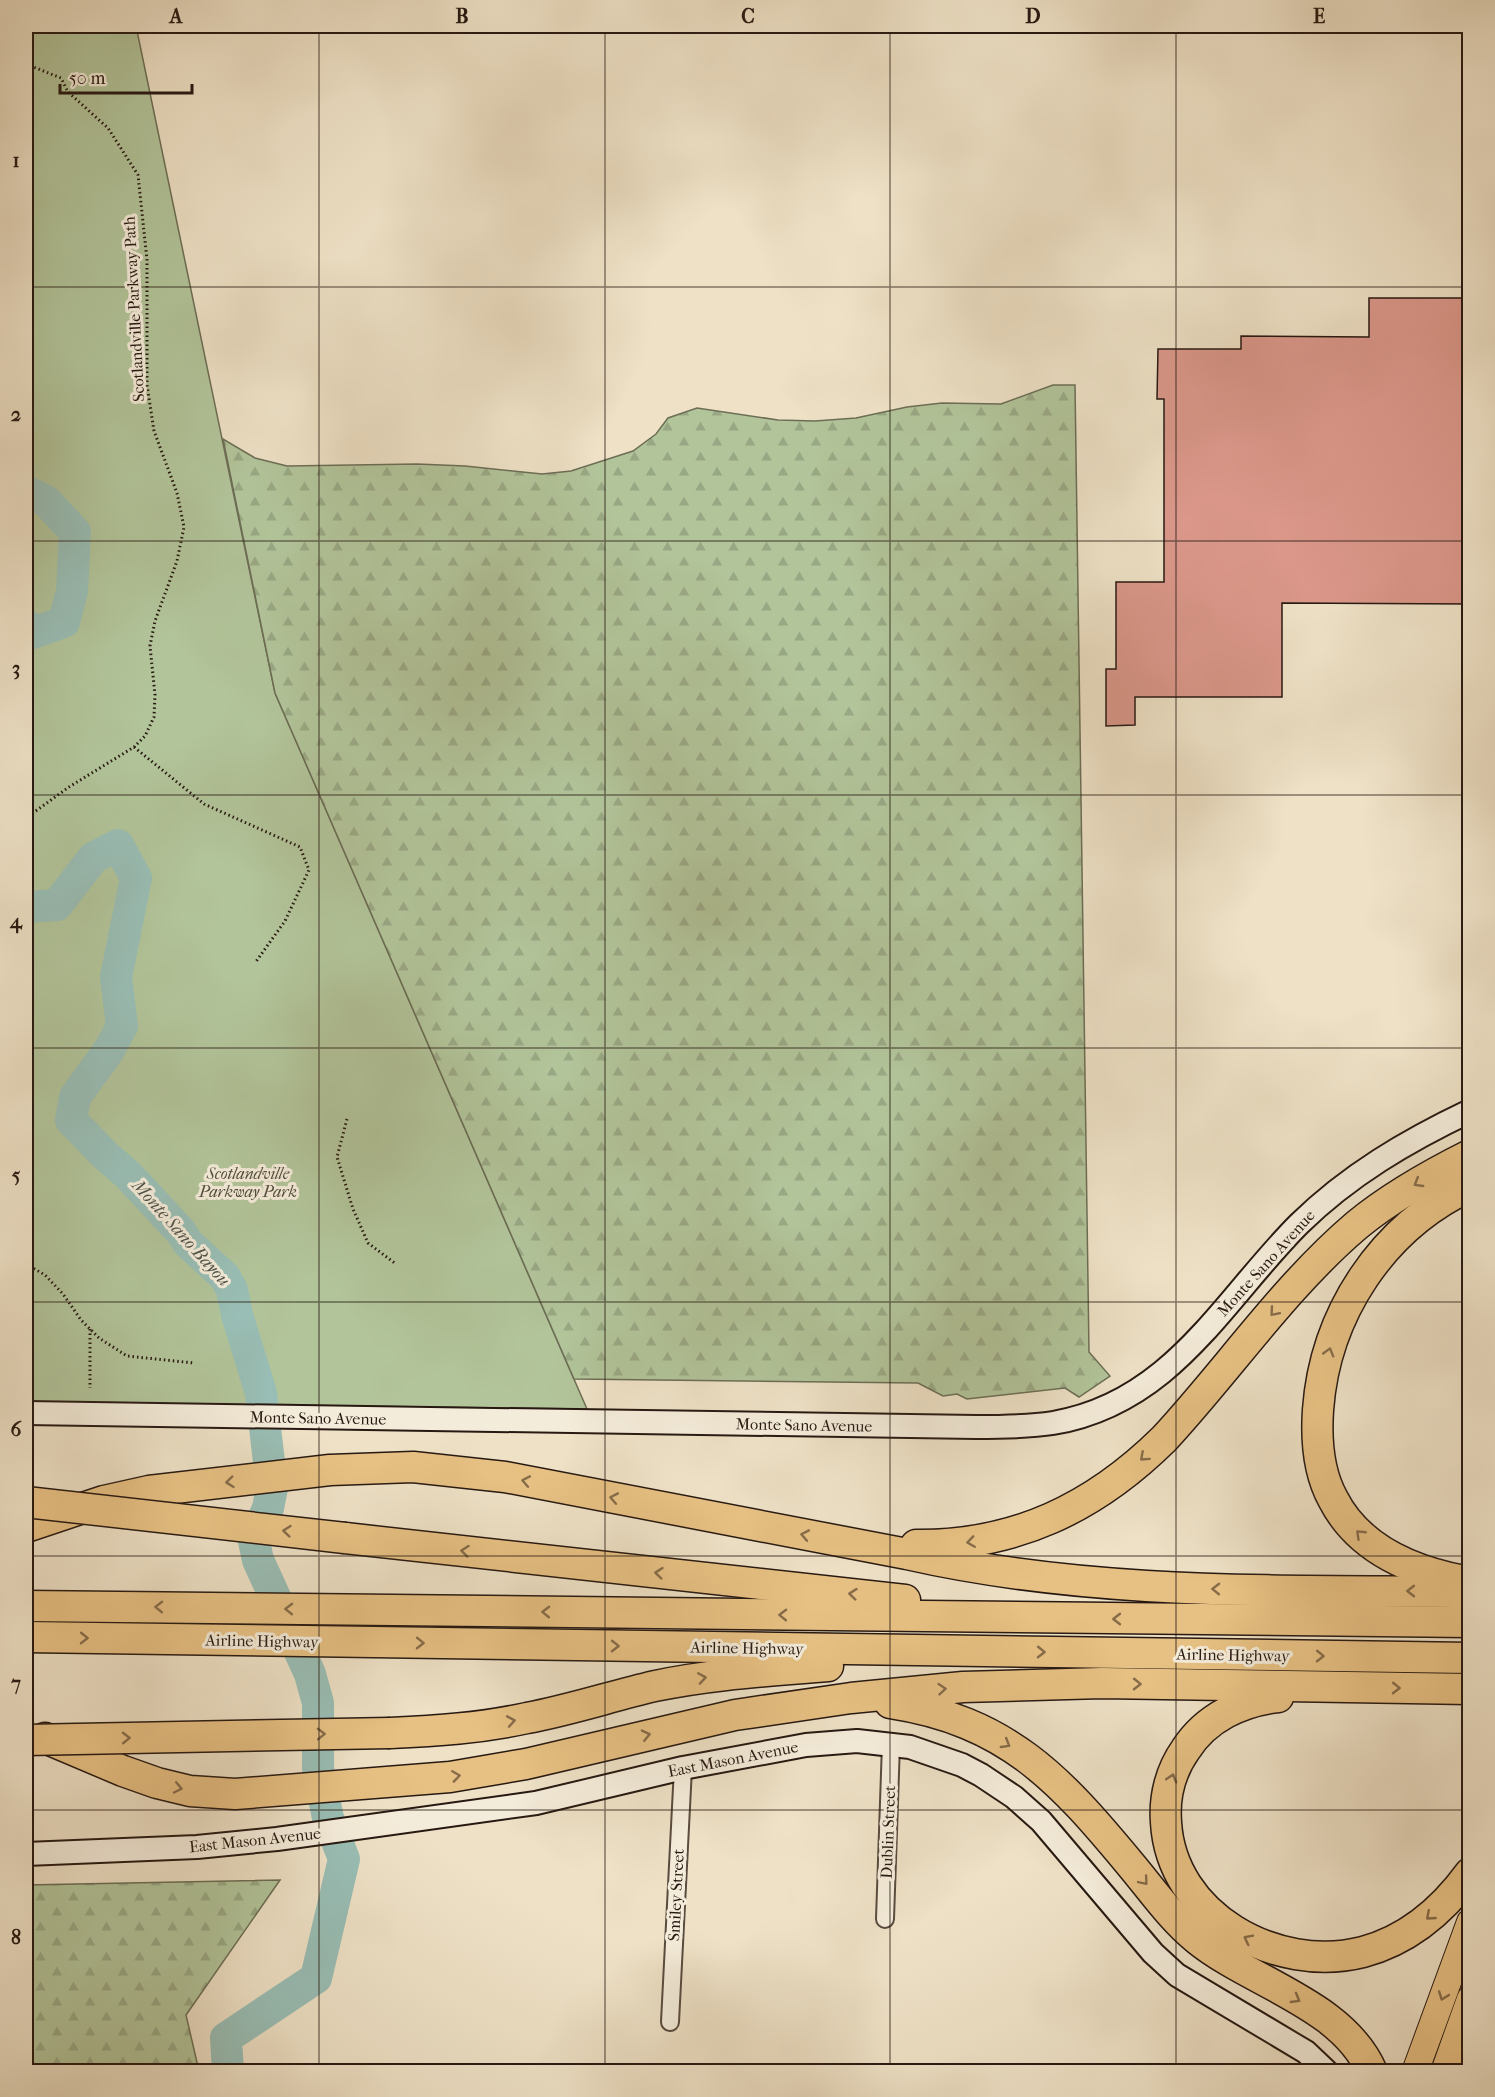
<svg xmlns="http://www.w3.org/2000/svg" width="1495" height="2097" font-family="'IM FELL French Canon',serif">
  <defs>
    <pattern id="forest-firs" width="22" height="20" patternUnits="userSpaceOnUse" patternTransform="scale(1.5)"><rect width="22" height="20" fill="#b2c49a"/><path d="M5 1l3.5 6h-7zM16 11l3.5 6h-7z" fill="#99a884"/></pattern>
  </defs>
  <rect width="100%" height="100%" fill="#eee1c6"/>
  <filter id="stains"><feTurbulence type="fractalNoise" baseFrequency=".00333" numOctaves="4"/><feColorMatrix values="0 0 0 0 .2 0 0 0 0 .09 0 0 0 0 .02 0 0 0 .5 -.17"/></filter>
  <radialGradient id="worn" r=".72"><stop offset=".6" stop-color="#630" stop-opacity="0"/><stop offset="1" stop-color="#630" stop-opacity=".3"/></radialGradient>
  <!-- green -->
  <polygon fill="#b2c49a" stroke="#6c6e56" stroke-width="1.5" points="26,26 136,26 275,693 587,1409 26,1402"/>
  <!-- forest -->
  <g fill="url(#forest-firs)" stroke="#6c6e56" stroke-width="1.5">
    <polygon points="1053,385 1075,385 1089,1352 1110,1376 1079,1397 1065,1388 967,1399 957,1394 943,1396 918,1383 574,1379 275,693 223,439 255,458 287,466 417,464 465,466 542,474 571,471 633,451 656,434 668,418 697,408 778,420 815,421 856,418 907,407 942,403 1001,404"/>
    <polygon points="280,1880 186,2015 199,2071 26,2071 26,1885"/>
  </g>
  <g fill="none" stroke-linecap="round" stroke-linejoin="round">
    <!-- river -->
    <g stroke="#99beb5" stroke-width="32">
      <polyline points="26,491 46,501 75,532 72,591 64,622 33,633 26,625"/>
      <polyline points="26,907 57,905 93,858 118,845 136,878 116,977 122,1026 109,1050 75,1097 71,1120 104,1154 129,1176 181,1232 188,1243 225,1277 232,1290 237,1315 261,1393 272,1488 268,1508 254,1541 258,1560 310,1674 318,1703 318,1768 328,1818 344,1859 316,1978 226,2038 228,2072"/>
    </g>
  </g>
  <!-- building -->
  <polygon fill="#da978a" stroke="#271912" stroke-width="1.5" points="1369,298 1470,298 1470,604 1282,603 1282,697 1135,697 1135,725 1106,726 1106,669 1116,669 1116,582 1164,582 1164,399 1157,399 1158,349 1241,349 1241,336 1369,337"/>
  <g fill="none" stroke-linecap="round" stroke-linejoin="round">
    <!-- street casing -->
    <g stroke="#594b3f" stroke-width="20">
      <g id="street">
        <polyline points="885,1919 891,1744"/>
        <polyline points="670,2022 683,1768"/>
      </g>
    </g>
    <!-- secondary casing -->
    <g stroke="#271912" stroke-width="26">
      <g id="secondary">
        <path d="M26,1413L976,1427C1001,1427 1028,1427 1053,1423C1172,1403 1222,1301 1299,1224C1349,1175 1407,1141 1470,1111"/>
        <polyline points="26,1854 197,1847 277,1839 536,1803 683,1768 806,1745 857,1741 910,1747 962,1765 981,1775 1014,1797 1041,1821 1153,1953 1177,1975 1306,2052 1327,2072"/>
      </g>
    </g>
    <!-- primary casing -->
    <g stroke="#271912" stroke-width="28">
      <g id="primary">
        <polyline points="1415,2072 1470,1922"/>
        <polyline points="1444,2072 1470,1999"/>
      </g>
    </g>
    <!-- highway casing -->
    <g stroke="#271912" stroke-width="33">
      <g id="highway">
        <path d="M26,1527L104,1501L149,1491L330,1470L413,1467L505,1477L907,1554C1092,1596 1281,1590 1470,1592"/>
        <polyline points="345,1538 905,1600"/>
        <path d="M916,1545C1015,1546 1094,1508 1164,1439C1228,1370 1285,1286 1357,1225C1391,1197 1430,1175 1470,1155"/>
        <path d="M1464,1581C1411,1571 1358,1548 1333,1499C1318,1472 1316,1440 1318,1410C1325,1314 1382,1227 1470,1186"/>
        <polyline points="26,1606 1470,1622"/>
        <polyline points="26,1637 1470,1658"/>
        <path d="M1278,1697C1241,1701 1206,1718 1186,1749C1171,1770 1164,1796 1166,1822C1171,1916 1276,1974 1363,1952C1408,1940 1443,1910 1470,1873"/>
        <path d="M890,1703C1007,1721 1059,1778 1131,1865C1152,1890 1172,1919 1197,1939C1251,1983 1343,2004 1372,2072"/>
        <path d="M390,1733C436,1731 481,1728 527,1718C570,1710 612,1696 655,1686C712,1674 770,1671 828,1666"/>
        <polyline points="45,1738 123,1771 157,1783 190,1791 235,1794 450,1777 526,1764 735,1715 851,1698 963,1687 1102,1683 1470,1689"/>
        <polyline points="1468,2072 1470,2069"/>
      </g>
    </g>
    <!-- path -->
    <g stroke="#271912" stroke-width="3" stroke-dasharray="1.5 3" stroke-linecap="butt">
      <polyline points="26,64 61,78 68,92 108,128 138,175 147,260 147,385 154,431 177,493 184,527 177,561 155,621 150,646 155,695 154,717 145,736 134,747 69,787 26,818"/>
      <polyline points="134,747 204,804 300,847 309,870 285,921 255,963"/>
      <polyline points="347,1119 337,1157 353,1209 368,1243 396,1264"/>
      <polyline points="26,1264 45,1275 63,1294 81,1320 99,1338 127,1356 194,1363"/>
      <polyline points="90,1329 90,1388"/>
    </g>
    <!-- street -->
    <use href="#street" stroke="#f4ecda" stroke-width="16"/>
    <!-- secondary -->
    <use href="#secondary" stroke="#f4ecda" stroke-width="22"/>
    <!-- primary -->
    <use href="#primary" stroke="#e7c083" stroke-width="26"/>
    <!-- highway -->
    <use href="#highway" stroke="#e7c083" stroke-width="30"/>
    <!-- highway-bridge casing -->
    <g stroke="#271912" stroke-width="33" stroke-linecap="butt">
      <g id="highway-bridge">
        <polyline points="26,1502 345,1538"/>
        <polyline points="26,1740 390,1733"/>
      </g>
    </g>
    <!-- highway-bridge -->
    <use href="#highway-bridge" stroke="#e7c083" stroke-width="30"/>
  </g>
  <!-- one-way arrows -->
  <defs><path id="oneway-chevron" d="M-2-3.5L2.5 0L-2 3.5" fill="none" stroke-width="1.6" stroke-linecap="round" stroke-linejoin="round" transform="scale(1.5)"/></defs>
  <g stroke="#876c4a">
    <use href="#oneway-chevron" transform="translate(1418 1183) rotate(149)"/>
    <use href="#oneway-chevron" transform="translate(1274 1312) rotate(131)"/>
    <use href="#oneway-chevron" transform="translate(1329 1352) rotate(-74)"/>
    <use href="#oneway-chevron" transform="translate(1144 1457) rotate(138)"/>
    <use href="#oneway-chevron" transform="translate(526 1481) rotate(-169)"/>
    <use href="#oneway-chevron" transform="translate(230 1482) rotate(174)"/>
    <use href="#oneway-chevron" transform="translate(614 1498) rotate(-169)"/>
    <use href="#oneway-chevron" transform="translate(287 1531) rotate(-174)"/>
    <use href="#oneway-chevron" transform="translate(1360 1534) rotate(-136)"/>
    <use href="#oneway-chevron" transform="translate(805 1535) rotate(-169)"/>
    <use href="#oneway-chevron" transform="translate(971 1542) rotate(172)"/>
    <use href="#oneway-chevron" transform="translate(465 1551) rotate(-174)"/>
    <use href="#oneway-chevron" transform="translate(659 1573) rotate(-174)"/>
    <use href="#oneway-chevron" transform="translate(1216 1589) rotate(-179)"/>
    <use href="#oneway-chevron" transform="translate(1411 1591) rotate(-180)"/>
    <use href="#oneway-chevron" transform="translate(853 1594) rotate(-174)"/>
    <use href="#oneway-chevron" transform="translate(159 1607) rotate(-179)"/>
    <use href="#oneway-chevron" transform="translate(289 1609) rotate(-179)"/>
    <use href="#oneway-chevron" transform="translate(546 1612) rotate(-179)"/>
    <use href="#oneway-chevron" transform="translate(783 1615) rotate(-179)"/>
    <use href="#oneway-chevron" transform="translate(1117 1619) rotate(180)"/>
    <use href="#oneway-chevron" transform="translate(84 1638) rotate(1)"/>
    <use href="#oneway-chevron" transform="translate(420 1643) rotate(1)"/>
    <use href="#oneway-chevron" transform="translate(615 1646) rotate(1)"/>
    <use href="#oneway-chevron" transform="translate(1041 1652) rotate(1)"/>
    <use href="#oneway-chevron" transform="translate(1320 1656) rotate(1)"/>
    <use href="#oneway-chevron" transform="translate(702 1678) rotate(-9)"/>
    <use href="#oneway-chevron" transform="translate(1137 1684) rotate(1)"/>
    <use href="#oneway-chevron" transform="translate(1396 1688) rotate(1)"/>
    <use href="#oneway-chevron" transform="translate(942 1689) rotate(-5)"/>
    <use href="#oneway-chevron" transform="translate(511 1721) rotate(-10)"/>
    <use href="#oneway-chevron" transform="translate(321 1734) rotate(-1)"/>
    <use href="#oneway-chevron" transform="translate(646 1735) rotate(-13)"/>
    <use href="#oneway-chevron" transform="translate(126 1738) rotate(-1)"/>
    <use href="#oneway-chevron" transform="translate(1006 1744) rotate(31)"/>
    <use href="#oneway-chevron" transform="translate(456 1776) rotate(-8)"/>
    <use href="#oneway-chevron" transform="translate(1172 1778) rotate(-73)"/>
    <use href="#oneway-chevron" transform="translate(178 1788) rotate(12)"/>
    <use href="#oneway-chevron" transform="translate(1144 1881) rotate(50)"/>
    <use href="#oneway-chevron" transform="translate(1430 1916) rotate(139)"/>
    <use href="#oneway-chevron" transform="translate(1248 1939) rotate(-153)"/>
    <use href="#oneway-chevron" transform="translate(1443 1996) rotate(110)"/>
    <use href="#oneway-chevron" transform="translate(1296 1999) rotate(30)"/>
  </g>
  <!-- grid -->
  <path fill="none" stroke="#271912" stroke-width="1.5" stroke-opacity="0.55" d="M319,26V2072M605,26V2072M890,26V2072M1176,26V2072M26,287H1470M26,541H1470M26,795H1470M26,1048H1470M26,1302H1470M26,1556H1470M26,1810H1470"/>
  <g text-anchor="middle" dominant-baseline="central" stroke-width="6" stroke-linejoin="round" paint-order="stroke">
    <!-- street labels -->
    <g font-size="16" fill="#271912" stroke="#f4ecda">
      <text transform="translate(134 309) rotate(-93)">Scotlandville Parkway Path</text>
      <text transform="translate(1266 1263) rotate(-48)">Monte Sano Avenue</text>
      <text transform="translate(318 1418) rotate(1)">Monte Sano Avenue</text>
      <text transform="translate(804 1425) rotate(1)">Monte Sano Avenue</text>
      <text transform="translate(262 1641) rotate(1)">Airline Highway</text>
      <text transform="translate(747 1648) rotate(1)">Airline Highway</text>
      <text transform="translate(1233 1655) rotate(1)">Airline Highway</text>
      <text transform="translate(733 1759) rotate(-11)">East Mason Avenue</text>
      <text transform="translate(888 1832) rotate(-88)">Dublin Street</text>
      <text transform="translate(255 1840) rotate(-6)">East Mason Avenue</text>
      <text transform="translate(676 1895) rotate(-87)">Smiley Street</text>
    </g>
    <!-- park labels -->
    <g font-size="16" font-style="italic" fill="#514c3b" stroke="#f4ecda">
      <text x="248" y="1173">Scotlandville<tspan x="248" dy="18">Parkway Park</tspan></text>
    </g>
    <!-- water labels -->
    <g font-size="18" font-style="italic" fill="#4f534b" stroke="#f4ecda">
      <text transform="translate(181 1233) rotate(48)">Monte Sano Bayou</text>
    </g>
  </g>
  <!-- margin -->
  <rect width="1495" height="2097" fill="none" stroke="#eee1c6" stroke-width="66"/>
  <!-- scale -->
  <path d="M60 84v9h132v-9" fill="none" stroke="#271912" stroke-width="3"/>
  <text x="69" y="84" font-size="18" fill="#271912" stroke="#f4ecda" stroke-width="4.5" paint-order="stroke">50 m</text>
  <rect x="33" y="33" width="1429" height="2031" fill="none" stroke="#271912" stroke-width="2"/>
  <g font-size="20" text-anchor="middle" font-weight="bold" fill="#271912">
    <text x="176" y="23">A</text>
    <text x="462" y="23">B</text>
    <text x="748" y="23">C</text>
    <text x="1033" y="23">D</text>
    <text x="1319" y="23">E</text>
    <text x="16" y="167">1</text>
    <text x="16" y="421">2</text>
    <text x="16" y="675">3</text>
    <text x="16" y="928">4</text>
    <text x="16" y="1182">5</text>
    <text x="16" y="1436">6</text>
    <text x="16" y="1690">7</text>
    <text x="16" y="1944">8</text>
  </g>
  <rect width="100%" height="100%" filter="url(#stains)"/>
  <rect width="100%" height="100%" fill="url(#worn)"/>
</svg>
